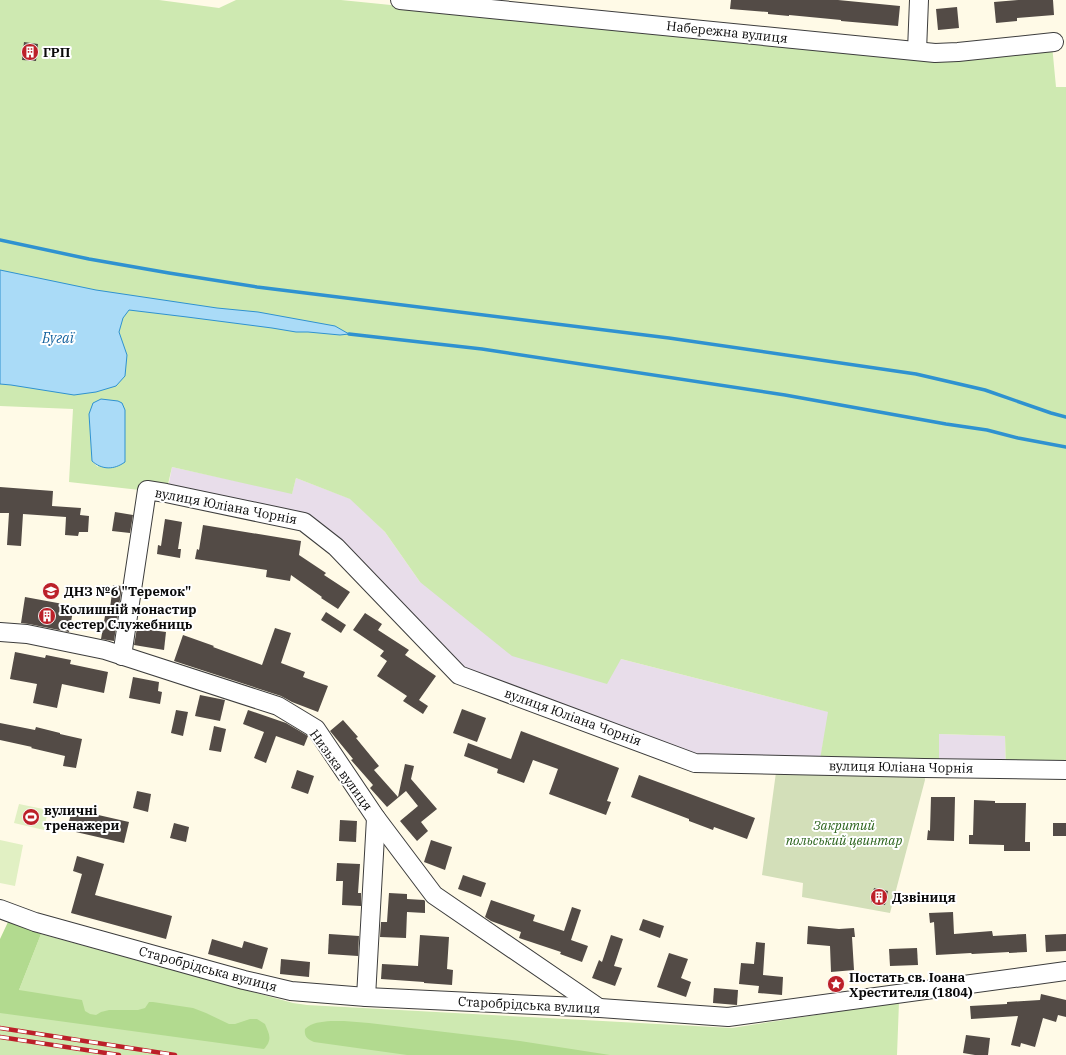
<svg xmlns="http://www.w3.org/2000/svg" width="1066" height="1055" font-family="'IBM Plex Serif',serif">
  <rect width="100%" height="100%" fill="#fffae7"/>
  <!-- industrial -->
  <g fill="#e8ddea">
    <polygon points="172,467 292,493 296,478 351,499 385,532 420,582 621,659 829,712 819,765 695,763 459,675 304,522 167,493"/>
    <polygon points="939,734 1005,736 1006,769 939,768"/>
  </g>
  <!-- green -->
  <g fill="#cee9b1" fill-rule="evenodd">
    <path d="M0,0H159L219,8L236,0H341L917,58L1052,45L1056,87H1066V770L1006,769L1005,736L939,734V768L819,765L828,712L621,659L607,684L512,656L420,582L385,532L350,499L296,478L292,494L172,467L166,493L69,482L73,409L0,406ZM89,414L98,467L92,461Z"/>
    <polygon points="41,934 293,1003 307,1005 732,1028 899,1002 897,1055 0,1055 0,987 19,990"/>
  </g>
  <!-- forest -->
  <g fill="#b2da8f">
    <path d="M8,922L41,934L19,990L82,1000L85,1011L90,1014L96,1015L101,1012L109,1010H138L145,1008L149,1002H153L193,1008L206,1013L229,1024H235L250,1019H257L265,1024C269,1034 273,1039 264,1049L0,1013V939Z"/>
    <path d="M331,1021H344L369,1023L520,1041L610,1055H407L314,1042C307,1039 304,1036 305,1029C312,1022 321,1022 331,1021Z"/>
  </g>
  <!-- cemetery -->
  <polygon fill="#d3dfb9" points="777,765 924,769 925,780 890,913 802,897 803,883 762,875"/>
  <!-- pitch -->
  <g fill="#e1f0c3">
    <polygon points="19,804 48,810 44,830 14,823"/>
    <polygon points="0,840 23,845 15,886 0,883"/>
  </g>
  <!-- water -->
  <g fill="#aadbf7" stroke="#2f92d0">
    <polygon points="0,270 96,290 217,308 258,312 335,326 349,334 340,335 308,332 296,332 272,328 187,317 129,310 123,318 119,332 127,355 125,376 116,386 96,392 74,395 11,385 0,384"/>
    <path d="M101,399L118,401L122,403L125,410V462C114,470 102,470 92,461L89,414L93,403Z"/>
  </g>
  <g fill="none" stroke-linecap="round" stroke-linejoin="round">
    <!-- stream -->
    <g stroke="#2f92d0" stroke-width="3.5">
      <polyline points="0,240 89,259 169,273 257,287 669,338 916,374 985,390 1051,413 1066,417"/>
      <polyline points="349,334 482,349 785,395 946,424 987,430 1018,438 1066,447"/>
    </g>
  </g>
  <!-- building -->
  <g fill="#534b46">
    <polygon points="731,0 838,0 900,6 898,26 841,21 841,20 789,15 789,16 768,14 768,12 730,9"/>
    <polygon points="1018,0 1053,0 1054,15 1017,18 1017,21 996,23 994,2"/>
    <polygon points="957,7 959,28 938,30 936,9"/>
    <polygon points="24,42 38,44 36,61 22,60"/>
    <polygon points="0,487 53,491 52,506 81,508 80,515 89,516 88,532 79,532 78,536 65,535 66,517 23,514 21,546 7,545 9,513 0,513"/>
    <polygon points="115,512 133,515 130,533 112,531"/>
    <polygon points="165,519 182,522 178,549 181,549 180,558 157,554 158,545 161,546"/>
    <polygon points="203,525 301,541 299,555 326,573 324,575 350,592 338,609 321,598 322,597 291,575 290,581 266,577 267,570 195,559 197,549 199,550"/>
    <polygon points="113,585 122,586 114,641 101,639 105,616 109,616"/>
    <polygon points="25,597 74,606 69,632 29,624 21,623"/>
    <polygon points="326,612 346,625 341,633 321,620"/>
    <polygon points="365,613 382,624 378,630 409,650 405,655 436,676 419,700 428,706 423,714 403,701 407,696 377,676 387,661 380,656 384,651 353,630"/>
    <polygon points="137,628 166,632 164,650 134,645"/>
    <polygon points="275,628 291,633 281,663 305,672 303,677 328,686 318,712 292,702 281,696 174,661 183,635 214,646 213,647 262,665"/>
    <polygon points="15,652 45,658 46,655 71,660 70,664 108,672 104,693 62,684 57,708 33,703 37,684 10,679"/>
    <polygon points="133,677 159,682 158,691 162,692 160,704 129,698"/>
    <polygon points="200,695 225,700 220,721 195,716"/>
    <polygon points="462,709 486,718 477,742 453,733"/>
    <polygon points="176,710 188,712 183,736 171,733"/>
    <polygon points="248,710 286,723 308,736 304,746 276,736 266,763 254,758 264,732 243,724"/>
    <polygon points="343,720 358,737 356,738 379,766 374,770 398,797 405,764 414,766 411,779 437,809 421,822 428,831 417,841 400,821 418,806 406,791 387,807 370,788 373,785 351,760 353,759 330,731"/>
    <polygon points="0,723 35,730 36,727 60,733 60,734 82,739 76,768 63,766 65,756 31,748 32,747 0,740"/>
    <polygon points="214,726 226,729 221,752 209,750"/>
    <polygon points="521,731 619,768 607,801 611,802 606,815 549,794 558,769 533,760 524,783 497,773 498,769 464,756 468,743 511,759"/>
    <polygon points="297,770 314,776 308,794 291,788"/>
    <polygon points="639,775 755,818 747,839 714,827 713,830 689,821 689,819 631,797"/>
    <polygon points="137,791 151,794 148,812 133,808"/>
    <polygon points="931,797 955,797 954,841 927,840 928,830 930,831"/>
    <polygon points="974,800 995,801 995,803 1026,803 1025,842 1030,842 1030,851 1004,851 1004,845 969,844 969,835 973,835"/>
    <polygon points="72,809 129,822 124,843 67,830"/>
    <polygon points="340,820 357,821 356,842 339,841"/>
    <polygon points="174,823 189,827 186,842 170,838"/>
    <rect x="1053" y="823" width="13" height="13"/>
    <polygon points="431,840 452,847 445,870 424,862"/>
    <polygon points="77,856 104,864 95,895 172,916 166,939 71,913 82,874 73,871"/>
    <polygon points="337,863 360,864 358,893 361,893 361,906 342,905 343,881 336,881"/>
    <polygon points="463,875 486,883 481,897 458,889"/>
    <polygon points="874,888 888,891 885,905 871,902"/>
    <polygon points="389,893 407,894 407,899 424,900 425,901 425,913 407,912 406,938 380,937 381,922 387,922"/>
    <polygon points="491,900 535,915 533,921 564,931 572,907 581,910 571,940 588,946 582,962 560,954 561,952 519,938 521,932 491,921 485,917"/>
    <polygon points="953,912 954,934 992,931 993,936 1026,934 1027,952 1009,953 1009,952 972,954 971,953 936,955 934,922 930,923 929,913"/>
    <polygon points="643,919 664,926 660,938 639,930"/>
    <polygon points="808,926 839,929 854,928 855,937 852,937 854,970 831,972 830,946 807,944"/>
    <polygon points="329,934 359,936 358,956 328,954"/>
    <polygon points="1066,934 1066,951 1046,952 1045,935"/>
    <polygon points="420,935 449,937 447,969 453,970 452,985 424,983 424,982 381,979 382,964 418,966"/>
    <polygon points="611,935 623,939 614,966 622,968 615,986 592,978 599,960 602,962"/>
    <polygon points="212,939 242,948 244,941 268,948 262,969 208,954"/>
    <polygon points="756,942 765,943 763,975 783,977 782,995 758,993 759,986 739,984 741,963 754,964"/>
    <polygon points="917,948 918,965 890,966 889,949"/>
    <polygon points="669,953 688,959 681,978 691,982 686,997 657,987"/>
    <polygon points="281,959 310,962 309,977 280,974"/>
    <polygon points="714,988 738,990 737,1005 713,1003"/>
    <polygon points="1041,994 1066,1000 1066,1017 1058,1015 1056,1022 1043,1018 1035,1047 1021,1043 1020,1047 1011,1045 1018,1016 971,1019 970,1006 1007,1004 1007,1002 1040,1000"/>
    <polygon points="966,1035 990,1038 988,1055 975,1055 963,1053"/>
  </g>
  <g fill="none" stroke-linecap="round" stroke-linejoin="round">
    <!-- minor casing -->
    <g stroke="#3d3d3d" stroke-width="20">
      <g id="minor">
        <polyline points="400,0 935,53 958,52 1054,42"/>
        <polyline points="917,51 919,0"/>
        <polyline points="0,632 27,634 105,650 278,706 316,729 376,818 434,895 599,1008"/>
        <polyline points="122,656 147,490 166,493 304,522 336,547 459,675 695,763 924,768 1066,770"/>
        <polyline points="0,909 35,922 244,980 291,991 366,997 600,1008 728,1017 1066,971"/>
        <polyline points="366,997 376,818"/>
      </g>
    </g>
    <!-- minor -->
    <use href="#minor" stroke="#fff" stroke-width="18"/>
    <!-- rail casing -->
    <g stroke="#bc2029" stroke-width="4.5">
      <g id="rail">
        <polyline points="0,1028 175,1055"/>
        <polyline points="0,1037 119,1055"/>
      </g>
    </g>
    <!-- rail -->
    <use href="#rail" stroke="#fff" stroke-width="3" stroke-dasharray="9" stroke-linecap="butt"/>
  </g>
  <!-- icons -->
  <defs>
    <g id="building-disc" transform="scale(0.9)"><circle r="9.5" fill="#bc2029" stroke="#fff"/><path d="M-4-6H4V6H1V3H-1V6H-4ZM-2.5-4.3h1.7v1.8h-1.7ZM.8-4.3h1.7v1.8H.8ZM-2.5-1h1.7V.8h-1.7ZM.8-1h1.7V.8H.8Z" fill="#fff"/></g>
    <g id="school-disc" transform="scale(0.9)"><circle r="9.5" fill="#bc2029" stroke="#fff"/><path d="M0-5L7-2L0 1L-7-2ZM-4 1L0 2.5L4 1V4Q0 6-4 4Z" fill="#fff"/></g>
    <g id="stadium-disc" transform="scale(0.9)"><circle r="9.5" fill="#bc2029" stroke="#fff"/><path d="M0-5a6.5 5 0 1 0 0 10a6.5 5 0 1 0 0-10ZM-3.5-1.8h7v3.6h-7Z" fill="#fff"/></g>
    <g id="sight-disc" transform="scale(0.9)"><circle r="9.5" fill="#bc2029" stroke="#fff"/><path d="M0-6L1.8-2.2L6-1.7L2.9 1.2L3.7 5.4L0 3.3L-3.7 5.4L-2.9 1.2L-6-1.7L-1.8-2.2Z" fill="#fff"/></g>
  </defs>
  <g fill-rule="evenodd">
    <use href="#building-disc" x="30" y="52"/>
    <use href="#school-disc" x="51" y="591"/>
    <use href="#building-disc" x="47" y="616"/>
    <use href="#stadium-disc" x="31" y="817"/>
    <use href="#building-disc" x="879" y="897"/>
    <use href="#sight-disc" x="836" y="984"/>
  </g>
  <g text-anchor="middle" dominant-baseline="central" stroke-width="4" stroke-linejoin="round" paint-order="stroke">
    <!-- street labels -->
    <g font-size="13" fill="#0a0a0a" stroke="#fff">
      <text transform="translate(727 32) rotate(6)">Набережна вулиця</text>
      <text transform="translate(226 506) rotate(11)">вулиця Юліана Чорнія</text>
      <text transform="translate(573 717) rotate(20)">вулиця Юліана Чорнія</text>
      <text transform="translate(901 767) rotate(1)">вулиця Юліана Чорнія</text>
      <text transform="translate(341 770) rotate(54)">Низька вулиця</text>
      <text transform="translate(208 969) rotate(15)">Старобрідська вулиця</text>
      <text transform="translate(529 1005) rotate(3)">Старобрідська вулиця</text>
    </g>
    <!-- poi labels -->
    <g font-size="13" font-weight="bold" fill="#0a0a0a" stroke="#fff" text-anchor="start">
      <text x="43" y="52">ГРП</text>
      <text x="64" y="591">ДНЗ №6 "Теремок"</text>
      <text x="60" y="609">Колишній монастир<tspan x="60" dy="15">сестер Служебниць</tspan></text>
      <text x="44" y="810">вуличні<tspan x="44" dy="15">тренажери</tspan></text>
      <text x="892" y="897">Дзвіниця</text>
      <text x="849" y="977">Постать св. Іоана<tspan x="849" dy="15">Хрестителя (1804)</tspan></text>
    </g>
    <!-- park labels -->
    <g font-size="13" font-style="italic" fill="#29621a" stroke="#fff">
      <text x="844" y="825">Закритий<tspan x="844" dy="15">польський цвинтар</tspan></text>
    </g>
    <!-- water labels -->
    <g font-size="14" font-style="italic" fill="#12619d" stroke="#fff">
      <text x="58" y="338">Бугаї</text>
    </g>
  </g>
</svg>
